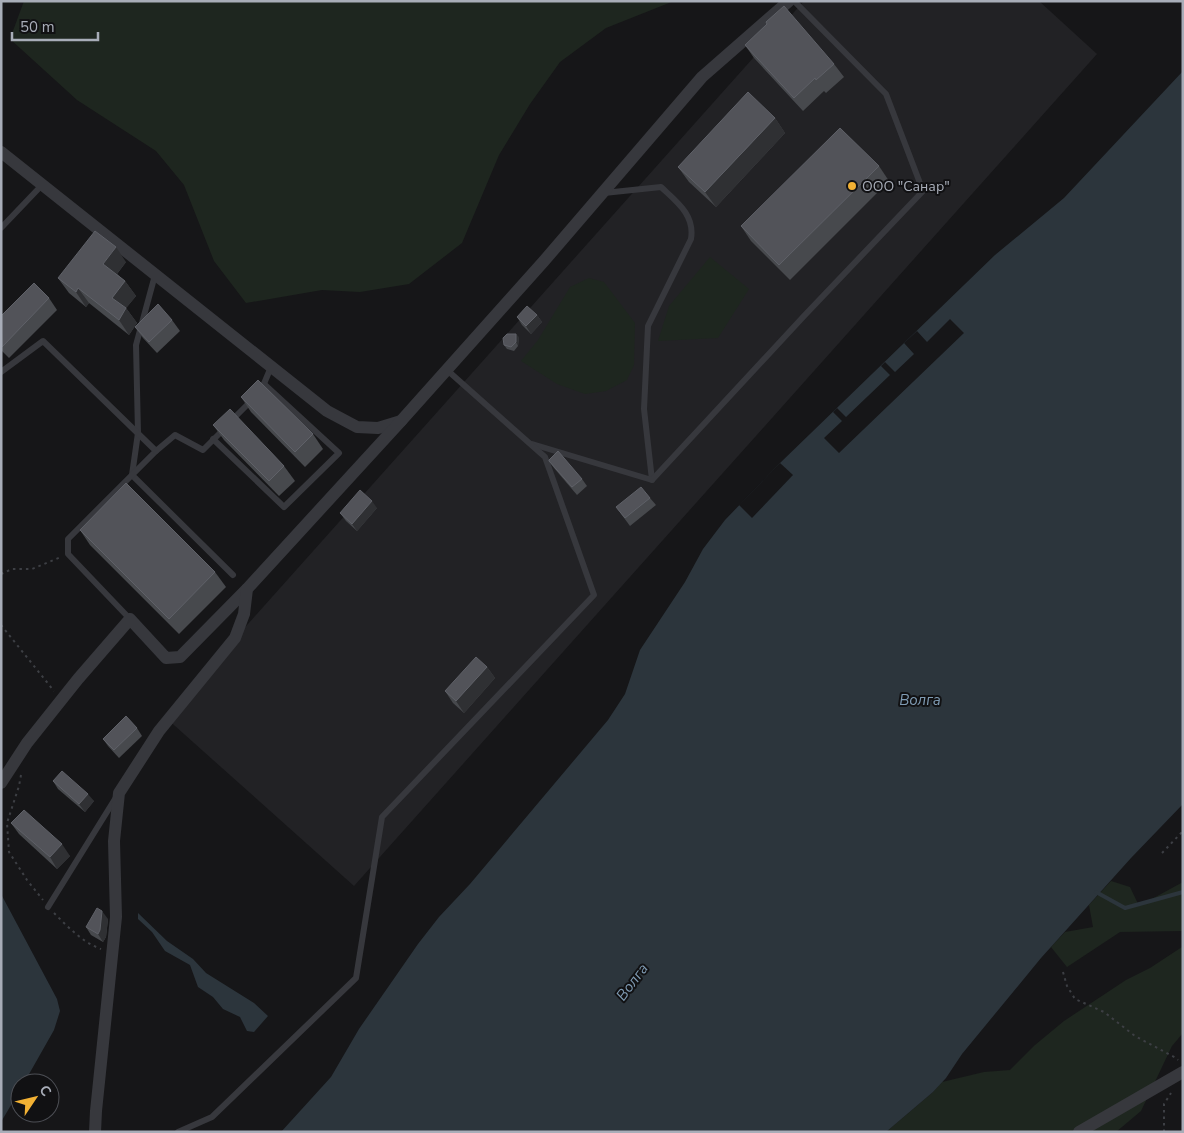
<svg xmlns="http://www.w3.org/2000/svg" width="1184" height="1133" font-family="'Nunito Sans',sans-serif">
  <rect width="100%" height="100%" fill="#161618"/>
  <!-- built -->
  <polygon fill="#222225" points="804,1 1039,1 1097,54 354,886 165,717"/>
  <!-- green -->
  <g fill="#1e261f">
    <polygon points="24,1 674,1 606,28 560,62 530,104 499,155 462,243 409,284 360,292 322,290 246,303 214,261 184,185 156,151 77,100 10,39"/>
    <polygon points="710,257 749,289 718,338 658,341 669,306"/>
    <polygon points="589,278 604,282 635,323 634,365 627,380 606,391 585,394 557,384 521,361 538,340 570,287"/>
    <polygon points="1111,881 1130,887 1139,906 1183,882 1183,931 1120,932 1067,967 1051,947 1065,932 1093,927 1089,905"/>
    <polygon points="1182,947 1183,1033 1172,1046 1141,1111 1116,1132 886,1132 933,1092 942,1082 984,1072 1010,1070 1035,1045 1064,1021 1126,980 1150,968"/>
  </g>
  <!-- water -->
  <g fill="#2c353c">
    <polygon points="1183,71 1183,804 1131,858 1041,958 962,1054 946,1078 933,1092 886,1132 281,1132 331,1077 359,1029 418,944 439,917 470,884 608,720 625,694 640,650 685,582 703,549 725,520 780,463 995,255 1064,198"/>
    <polygon points="1,894 57,999 60,1011 54,1030 24,1083 20,1083 20,1090 1,1122"/>
    <polygon points="138,913 167,941 193,959 206,973 254,1003 268,1016 254,1032 247,1031 240,1017 223,1009 213,997 198,987 190,965 165,951 152,932 138,919"/>
  </g>
  <!-- pier -->
  <g fill="#161618">
    <polygon points="950,319 964,333 839,453 824,438 842,421 833,412 837,408 846,417 890,375 881,366 885,362 895,372 914,354 904,343 917,331 927,342"/>
    <polygon points="780,463 793,475 752,518 739,505"/>
  </g>
  <g fill="none" stroke-linecap="round" stroke-linejoin="round">
    <!-- stream -->
    <polyline stroke="#2c353c" stroke-width="4" points="1096,892 1125,908 1183,892"/>
    <!-- path -->
    <g stroke="#3d3f44" stroke-width="2" stroke-dasharray="2.5 4" stroke-linecap="butt">
      <polyline points="1,574 12,569 32,569 61,557"/>
      <polyline points="1,625 54,691"/>
      <polyline points="21,775 19,786 7,823 9,852 27,880 43,900"/>
      <polyline points="1162,853 1183,831"/>
      <path d="M54,913C68,927 82,942 101,949"/>
      <polyline points="1063,972 1067,986 1075,999 1104,1012 1135,1036 1176,1058 1178,1060"/>
      <polyline points="1164,1132 1164,1104 1171,1093"/>
    </g>
    <!-- service -->
    <g stroke="#37383d" stroke-width="6">
      <path d="M604,193L661,187C677,202 695,215 691,239L648,326L644,409L652,480"/>
      <polyline points="1,228 42,185"/>
      <polyline points="155,275 136,345 138,433 132,475 233,575"/>
      <polyline points="1,372 43,341 156,451 68,539 68,554 130,619"/>
      <polyline points="263,386 271,367"/>
      <polyline points="231,421 252,400"/>
      <polyline points="213,439 284,507 339,453 264,384"/>
      <polyline points="532,444 652,480 804,316 923,191 886,94 794,1"/>
      <polyline points="156,451 175,435 203,450 224,429"/>
      <polyline points="48,907 115,799"/>
      <polyline points="178,1132 212,1117 356,978 382,817 594,595 545,457 447,370"/>
    </g>
    <!-- minor -->
    <g stroke="#37383d" stroke-width="12">
      <polyline points="1,152 327,411 357,427 378,428 401,421"/>
      <polyline points="1,783 27,743 78,679 130,619 166,658 180,657 247,589"/>
      <polyline points="95,1132 96,1111 116,917 114,841 119,793 159,731 235,638 244,614 247,589 401,421 544,261 702,77 789,1"/>
      <polyline points="1079,1132 1183,1072"/>
    </g>
  </g>
  <!-- wall -->
  <g fill="#47494d">
    <polygon points="745,45 834,64 844,77 826,93 824,91 803,111 754,58"/>
    <polygon points="775,118 785,133 716,207 689,182 678,167"/>
    <polygon points="879,166 889,181 790,280 751,241 741,226"/>
    <polygon points="126,262 117,274 125,281 136,296 126,308 137,323 129,335 89,303 86,307 69,293 58,278"/>
    <polygon points="49,298 57,310 9,358 1,350 1,316"/>
    <polygon points="537,315 542,322 531,334 522,325 517,317"/>
    <polygon points="172,320 180,331 157,353 143,338 135,327"/>
    <polygon points="519,337 518,346 514,351 507,349 504,345"/>
    <polygon points="241,397 313,434 323,449 305,467 251,412"/>
    <polygon points="213,425 284,466 295,481 279,496 224,440"/>
    <polygon points="549,461 582,479 587,486 577,495 554,468"/>
    <polygon points="650,498 656,505 630,526 616,507"/>
    <polygon points="377,508 357,531 346,521 340,513"/>
    <polygon points="80,530 215,572 226,587 179,634 90,545"/>
    <polygon points="487,667 495,678 464,713 453,703 445,691"/>
    <polygon points="137,728 142,736 119,758 108,746 103,739"/>
    <polygon points="53,781 94,801 85,812 58,789"/>
    <polygon points="11,823 70,856 57,869 19,834"/>
    <polygon points="108,919 106,937 103,942 91,935 86,927"/>
  </g>
  <!-- shaded-wall -->
  <g fill="#2f3033">
    <polygon points="775,118 785,133 716,207 705,192"/>
    <polygon points="116,247 126,262 113,279 103,264"/>
    <polygon points="125,281 136,296 123,312 112,298"/>
    <polygon points="78,288 89,303 86,307 76,292"/>
    <polygon points="126,308 137,323 129,335 119,320"/>
    <polygon points="537,315 542,322 531,334 526,326"/>
    <polygon points="516,334 519,337 518,346 516,342"/>
    <polygon points="372,501 377,508 357,531 352,524"/>
    <polygon points="487,667 495,678 464,713 456,701"/>
    <polygon points="88,794 94,801 85,812 79,804"/>
    <polygon points="62,844 70,856 57,869 50,857"/>
    <polygon points="102,911 108,919 106,937 103,942 98,934"/>
  </g>
  <!-- building -->
  <g fill="#525359" stroke="#5f6168">
    <polygon points="784,6 834,64 816,80 815,78 794,98 745,45 767,24 766,22"/>
    <polygon points="748,92 775,118 705,192 678,167"/>
    <polygon points="840,128 879,166 779,265 741,226"/>
    <polygon points="95,231 116,247 103,264 125,281 112,298 126,308 119,320 78,288 76,292 58,278"/>
    <polygon points="34,283 49,298 2,347 1,316"/>
    <polygon points="158,304 172,320 149,342 135,327"/>
    <polygon points="527,306 537,315 526,326 517,317"/>
    <polygon points="507,334 516,334 516,342 511,347 504,345 503,338"/>
    <polygon points="258,380 313,434 295,452 241,397"/>
    <polygon points="230,409 284,466 269,481 213,425"/>
    <polygon points="558,451 582,479 572,487 549,461 549,460"/>
    <polygon points="126,483 215,572 169,619 80,530"/>
    <polygon points="641,487 650,498 625,518 616,507"/>
    <polygon points="360,490 372,501 352,524 340,513"/>
    <polygon points="476,657 487,667 456,701 445,691"/>
    <polygon points="126,716 137,728 114,750 103,739"/>
    <polygon points="62,771 88,794 79,804 53,781"/>
    <polygon points="24,810 62,844 50,857 11,823"/>
    <polygon points="97,908 102,911 100,930 98,934 86,927"/>
  </g>
  <!-- markers -->
  <circle fill="#f2b134" stroke="#111113" stroke-width="2" cx="852" cy="186" r="5"/>
  <g text-anchor="middle" dominant-baseline="central" stroke-width="4" stroke-linejoin="round" paint-order="stroke">
    <!-- poi labels -->
    <g font-size="14" fill="#a8adb8" stroke="#111113" text-anchor="start">
      <text x="862" y="186">ООО "Санар"</text>
    </g>
    <!-- water labels -->
    <g font-size="15" font-style="italic" fill="#7f9bb3" stroke="#111113">
      <text x="920" y="700">Волга</text>
      <text transform="translate(632 982) rotate(-53)">Волга</text>
    </g>
  </g>
  <!-- border -->
  <rect width="1184" height="1133" fill="none" stroke="#a8adb8" stroke-width="5"/>
  <!-- north arrow -->
  <g transform="translate(35 1098) rotate(55)"><circle r="24" fill="#111113" stroke="#4d4f55"/>
  <path d="M0-4L9 19L0 12L-9 19Z" fill="#f2b134"/>
  <text y="-8" font-size="14" font-weight="bold" text-anchor="middle" fill="#a8adb8">С</text>
  </g>
  <!-- scale -->
  <path d="M12 32v8h86v-8" fill="none" stroke="#a8adb8" stroke-width="2.5"/>
  <text x="20" y="32" font-size="15" fill="#a8adb8" stroke="#111113" stroke-width="4" paint-order="stroke">50 m</text>
</svg>
